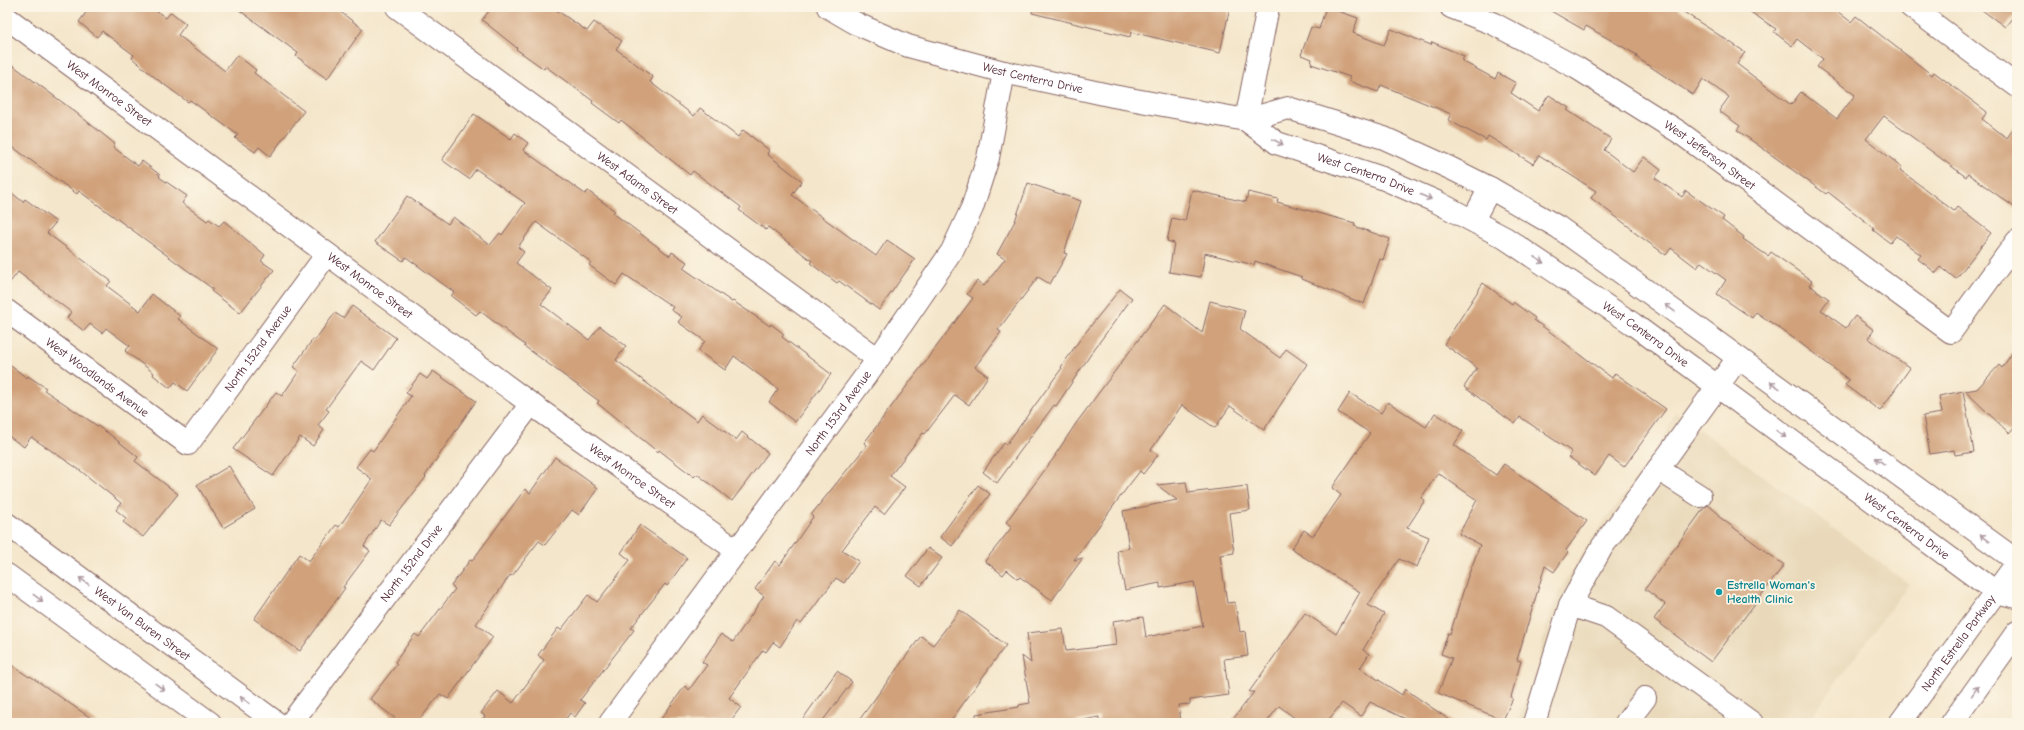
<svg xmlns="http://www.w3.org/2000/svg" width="2024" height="730" font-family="'Comic Neue',sans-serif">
  <rect width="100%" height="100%" fill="#fcf5e5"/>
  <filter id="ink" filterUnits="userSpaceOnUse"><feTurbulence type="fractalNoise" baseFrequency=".025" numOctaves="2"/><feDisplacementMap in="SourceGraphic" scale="8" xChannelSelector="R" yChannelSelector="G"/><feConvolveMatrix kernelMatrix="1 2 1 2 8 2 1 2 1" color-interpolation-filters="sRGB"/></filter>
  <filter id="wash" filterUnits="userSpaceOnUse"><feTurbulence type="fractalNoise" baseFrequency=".012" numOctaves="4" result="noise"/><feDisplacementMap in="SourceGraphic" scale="16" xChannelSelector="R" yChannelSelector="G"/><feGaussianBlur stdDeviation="0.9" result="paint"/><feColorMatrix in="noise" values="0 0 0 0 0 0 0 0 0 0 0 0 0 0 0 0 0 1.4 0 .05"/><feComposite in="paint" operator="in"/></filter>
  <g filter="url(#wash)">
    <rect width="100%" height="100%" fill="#f4e6cb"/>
    <!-- built -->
    <polygon fill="#e9d9ba" points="1676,412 1909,584 1806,723 1517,723 1536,670 1546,627 1559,591 1600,527 1656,453"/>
    <g id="blocks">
      <!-- building -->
      <g fill="#d0a17a">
        <polygon points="90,7 151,7 166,18 171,12 186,24 178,35 225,71 237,55 256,70 254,73 304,111 270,156 259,147 255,152 235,138 238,135 190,100 188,102 158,80 132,58 134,55 102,31 97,37 79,22"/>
        <polygon points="235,7 334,7 363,29 327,79 296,56 298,53"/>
        <polygon points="492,7 552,7 587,31 594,22 622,41 616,49 653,77 650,82 694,116 700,108 738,137 743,130 769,150 767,154 802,181 792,195 837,228 876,256 887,240 915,259 879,310 839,281 837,283 810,263 812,261 768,227 766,230 739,210 741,207 693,171 690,175 621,120 619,123 592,103 593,101 545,66 544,69 516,49 517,48 482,20"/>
        <polygon points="1033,7 1230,7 1220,53 1131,32 1130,37 1032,13"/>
        <polygon points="1326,7 1358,18 1353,33 1384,45 1391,29 1431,45 1432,42 1464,56 1462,61 1495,79 1498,73 1516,83 1511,93 1538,111 1549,95 1569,108 1567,110 1611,139 1604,150 1633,172 1644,157 1661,170 1655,178 1682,197 1686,191 1724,217 1722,220 1744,237 1743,239 1768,256 1771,252 1812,281 1809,285 1829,299 1821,310 1846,328 1855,316 1874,330 1868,338 1910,368 1880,411 1845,385 1849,380 1799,342 1756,312 1752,318 1717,294 1726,280 1701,262 1697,268 1671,248 1666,255 1631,230 1632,229 1591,198 1596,191 1539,155 1533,164 1488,136 1486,140 1448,120 1451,114 1381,85 1378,92 1349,81 1350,77 1311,64 1312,59 1301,55 1311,27 1319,29"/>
        <polygon points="1544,7 1676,7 1745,52 1737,64 1791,105 1801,92 1837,119 1855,95 1817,67 1823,59 1797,39 1792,46 1774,32 1776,29 1743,7 1832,7 1851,22 1856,16 1932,75 1934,72 1987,112 1982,119 2007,138 2017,123 2017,209 1968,174 1966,177 1884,116 1883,117 1866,139 1902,167 1900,170 1954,211 1957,207 1991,233 1956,279 1941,267 1936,273 1918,259 1921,255 1896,236 1890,243 1873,230 1874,228 1828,192 1826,194 1737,130 1740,126 1719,111 1729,97 1703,79 1693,95 1636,57 1637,55 1586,26 1584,30"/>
        <polygon points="1978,7 2017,7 2017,12 2005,27"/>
        <polygon points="7,61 74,111 115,144 113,147 138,166 142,161 160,175 159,177 187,196 182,203 207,221 209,219 219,226 224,221 265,255 261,261 274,270 240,313 211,291 213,289 79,191 77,194 7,143"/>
        <polygon points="474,114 511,139 515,133 528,143 523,150 585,194 588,191 615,211 613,213 670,256 672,252 687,262 683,268 732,302 733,301 770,326 771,324 784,334 782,337 831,374 795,422 769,402 778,389 734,356 725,370 698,351 705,341 678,322 682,317 671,310 673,307 624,274 616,285 589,265 591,262 536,222 518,247 524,252 516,263 552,290 541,304 589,340 600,326 626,346 616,360 697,421 702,414 736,440 742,432 768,453 732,501 697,474 694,477 659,450 658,452 597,403 599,401 524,346 525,345 480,311 476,315 451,296 454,292 406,257 403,261 375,242 407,196 448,224 453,217 490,245 500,233 502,235 525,203 476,169 469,179 442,160"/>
        <polygon points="1028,183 1081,201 1064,253 1067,254 1050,284 1038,277 998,330 1001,332 975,367 988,376 969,405 955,395 925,434 923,433 890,476 905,487 884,514 875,507 842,550 859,561 844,583 836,578 801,624 797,621 780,647 773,642 766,652 763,650 729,698 741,707 729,723 658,723 685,686 689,690 707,665 702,662 721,634 733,642 764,596 755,589 775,561 780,565 813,517 811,515 867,445 864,443 973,298 967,294 977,281 984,286 1005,259 997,254 1015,221"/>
        <polygon points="7,189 23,202 25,199 56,222 47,233 111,281 107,286 140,311 152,294 180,316 178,319 218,349 187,391 175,382 170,388 153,375 154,373 125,351 130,346 106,328 102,333 90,324 84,331 67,318 71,312 18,272 7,286"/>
        <polygon points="1192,190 1246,202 1248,192 1278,199 1277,202 1355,223 1354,226 1390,239 1383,260 1380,259 1364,304 1302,279 1302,277 1255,261 1254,265 1205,253 1201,277 1169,272 1174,243 1167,241 1172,218 1185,221"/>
        <polygon points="1483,283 1512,304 1513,302 1535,318 1534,320 1612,378 1615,373 1666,409 1624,467 1609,456 1595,476 1569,457 1572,452 1520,417 1515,424 1464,387 1477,368 1444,344"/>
        <polygon points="1120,289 1132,298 1095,348 1056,406 1054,405 997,483 983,472 1004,443 1006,445 1062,368 1061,367 1081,338"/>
        <polygon points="1210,301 1245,310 1240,329 1280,358 1286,349 1307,364 1264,430 1230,406 1215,428 1182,405 1151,450 1158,455 1143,474 1140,471 1120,497 1074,560 1083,558 1052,600 1020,577 1018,579 1007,570 1003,575 985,561 1012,527 1006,522 1056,455 1055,455 1077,422 1165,304 1202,333"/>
        <polygon points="352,306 396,338 374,370 361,361 326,409 329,411 318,425 324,430 313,446 300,437 273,476 233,449 276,392 282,396 299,371 293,367 313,339 315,340 335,313 343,318"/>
        <polygon points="2017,346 2017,424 2009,433 1965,391 1977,389 1999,365 2002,368"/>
        <polygon points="7,363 27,378 28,376 46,388 44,390 108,433 138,457 135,461 178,494 143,537 123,522 126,518 116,510 121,503 77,468 31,437 24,447 7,435"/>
        <polygon points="433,371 476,401 425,476 426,477 389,525 381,520 364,546 370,551 343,587 345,588 300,651 254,619 299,554 309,561 336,525 339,527 372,479 356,467 370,449 373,451 411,396 406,393 420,374 427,379"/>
        <polygon points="1963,391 1974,452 1955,455 1954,450 1930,454 1923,416 1942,413 1939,396"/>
        <polygon points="1350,393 1381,413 1388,402 1426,427 1435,413 1463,431 1454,445 1496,475 1504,464 1587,521 1566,550 1568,552 1554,572 1545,566 1517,660 1521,661 1511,697 1513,698 1503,720 1438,693 1452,658 1441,654 1448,633 1450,634 1467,579 1480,545 1459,534 1477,500 1438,473 1421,498 1425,500 1407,528 1429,537 1417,567 1399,559 1368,605 1384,614 1363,650 1369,654 1360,668 1402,695 1405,689 1454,723 1414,723 1370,702 1361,716 1342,703 1326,723 1301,723 1279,706 1266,723 1230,723 1254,692 1249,692 1305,613 1336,634 1360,592 1291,549 1304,530 1313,536 1341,495 1332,488 1370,433 1338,412"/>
        <polygon points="555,457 598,488 579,515 572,510 545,545 539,541 512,576 510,575 476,624 493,637 448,699 440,694 417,723 401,723 370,699 397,664 395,662 415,634 419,637 455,589 451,586 470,560 472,561 525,489 530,493"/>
        <polygon points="229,466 255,509 223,528 197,485"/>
        <polygon points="1186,482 1188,493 1247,486 1250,510 1229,513 1234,553 1220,555 1227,603 1235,602 1240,632 1245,631 1248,656 1224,659 1229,695 1190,700 1190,704 1179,705 1181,723 1099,723 1099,717 1069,723 976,723 976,714 1019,707 1019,705 1030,703 1022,656 1031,663 1027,633 1063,629 1066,651 1116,645 1113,621 1143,617 1146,637 1203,626 1194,582 1160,588 1160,583 1125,590 1117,551 1129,548 1123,511 1177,500 1157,485"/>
        <polygon points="978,485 990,494 952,546 940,537"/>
        <polygon points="1708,505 1719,514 1718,516 1784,565 1711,662 1654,619 1665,604 1645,589 1704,508"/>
        <polygon points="640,525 687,558 667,586 665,584 631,628 634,630 580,700 585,703 575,717 570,713 563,723 480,723 485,716 481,713 498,691 513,703 544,660 538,655 558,628 561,630 588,595 597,602 630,560 621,553"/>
        <polygon points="928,548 942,558 921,586 907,576"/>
        <polygon points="960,610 1006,645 949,723 857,723 921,636 933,645"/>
        <polygon points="7,662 29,677 30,676 98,723 7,723"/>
        <polygon points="837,671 852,682 821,723 800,723"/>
      </g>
    </g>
  </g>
  <g filter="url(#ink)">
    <use href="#blocks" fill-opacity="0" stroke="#866563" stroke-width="1"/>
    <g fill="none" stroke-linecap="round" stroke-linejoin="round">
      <!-- minor casing -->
      <g stroke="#866563" stroke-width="24">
        <g id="minor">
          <path id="s1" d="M397,7L878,359"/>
          <path id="s2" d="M828,7L857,24L908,46L1004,72L1113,96L1246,120L1277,143L1382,178L1437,202L1505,238L1633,324L1996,592L2017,597"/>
          <path id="s3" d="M1451,7L1494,24L1577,68L1679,132L1951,332L2017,241"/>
          <polyline points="1911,7 2017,86"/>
          <path id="s4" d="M7,18L531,404L736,550"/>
          <polyline points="1246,120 1288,108 1384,138 1450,168 1490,188 1558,227 1604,260 2017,561"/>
          <polyline points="1246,120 1268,7"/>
          <polyline points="1473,220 1490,188"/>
          <path id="s5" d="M7,311L188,444L327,254"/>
          <polyline points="1738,358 1602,547 1570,605 1606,617 1752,723"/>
          <polyline points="1658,469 1700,496"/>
          <path id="s6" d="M291,723L531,404"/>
          <path id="s7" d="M610,723L878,359L952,251L972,208L988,158L1004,72"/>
          <polyline points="1534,723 1570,605"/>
          <polyline points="1626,723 1645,698"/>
        </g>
      </g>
      <!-- major casing -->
      <g stroke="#866563" stroke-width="24">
        <g id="major">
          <path id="s8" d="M7,524L277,723"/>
          <polyline points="7,575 210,723"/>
          <path id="s9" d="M1900,723L2017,563"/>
          <polyline points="1952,723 2017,632"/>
        </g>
      </g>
      <!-- minor -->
      <use href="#minor" stroke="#fff" stroke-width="22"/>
      <!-- major -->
      <use href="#major" stroke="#fff" stroke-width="22"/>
    </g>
    <!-- one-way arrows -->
    <defs><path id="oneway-shaft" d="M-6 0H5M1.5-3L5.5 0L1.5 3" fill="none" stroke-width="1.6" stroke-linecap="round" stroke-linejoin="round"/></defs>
    <g stroke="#ae9aa0">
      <use href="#oneway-shaft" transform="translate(1278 142) rotate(28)"/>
      <use href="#oneway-shaft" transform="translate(1426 197) rotate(23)"/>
      <use href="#oneway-shaft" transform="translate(1539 260) rotate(33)"/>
      <use href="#oneway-shaft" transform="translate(1670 308) rotate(-144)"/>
      <use href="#oneway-shaft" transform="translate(1775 385) rotate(-144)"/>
      <use href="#oneway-shaft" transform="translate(1781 434) rotate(36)"/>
      <use href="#oneway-shaft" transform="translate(1880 461) rotate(-144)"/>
      <use href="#oneway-shaft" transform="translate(1985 538) rotate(-144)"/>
      <use href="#oneway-shaft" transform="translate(84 581) rotate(-144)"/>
      <use href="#oneway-shaft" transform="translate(38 598) rotate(36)"/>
      <use href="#oneway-shaft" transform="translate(160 687) rotate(36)"/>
      <use href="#oneway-shaft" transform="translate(1975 691) rotate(-55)"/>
      <use href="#oneway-shaft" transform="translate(245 700) rotate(-144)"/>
    </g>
  </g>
  <!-- markers -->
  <circle fill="#0f9aa8" stroke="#fcf5e5" stroke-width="1.5" cx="1719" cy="592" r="4"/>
  <g text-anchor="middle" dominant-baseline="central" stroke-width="3.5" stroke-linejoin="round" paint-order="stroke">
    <!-- street labels -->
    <g font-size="12" fill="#4a1f2b" stroke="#fcf5e5">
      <text stroke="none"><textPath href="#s2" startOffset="218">West Centerra Drive</textPath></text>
      <text stroke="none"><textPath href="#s4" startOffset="127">West Monroe Street</textPath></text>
      <text stroke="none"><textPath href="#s3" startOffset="299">West Jefferson Street</textPath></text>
      <text stroke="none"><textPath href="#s2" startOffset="568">West Centerra Drive</textPath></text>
      <text stroke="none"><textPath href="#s1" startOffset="298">West Adams Street</textPath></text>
      <text stroke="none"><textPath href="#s4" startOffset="451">West Monroe Street</textPath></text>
      <text stroke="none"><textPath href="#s2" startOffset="892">West Centerra Drive</textPath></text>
      <text stroke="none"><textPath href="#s5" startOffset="343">North 152nd Avenue</textPath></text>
      <text stroke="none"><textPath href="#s5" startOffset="112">West Woodlands Avenue</textPath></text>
      <text stroke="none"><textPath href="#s7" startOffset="385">North 153rd Avenue</textPath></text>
      <text stroke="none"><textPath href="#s4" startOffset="775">West Monroe Street</textPath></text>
      <text stroke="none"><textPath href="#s2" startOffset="1216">West Centerra Drive</textPath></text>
      <text stroke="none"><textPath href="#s6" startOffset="200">North 152nd Drive</textPath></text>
      <text stroke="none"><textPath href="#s8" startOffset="168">West Van Buren Street</textPath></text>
      <text stroke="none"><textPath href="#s9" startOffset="99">North Estrella Parkway</textPath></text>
    </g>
    <!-- culture labels -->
    <g font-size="12" font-weight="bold" fill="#0d838f" stroke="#fcf5e5" text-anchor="start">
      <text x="1727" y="585">Estrella Woman's<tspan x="1727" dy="14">Health Clinic</tspan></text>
    </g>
  </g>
  <!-- margin -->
  <rect width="2024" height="730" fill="none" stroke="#fcf5e5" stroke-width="24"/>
</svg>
